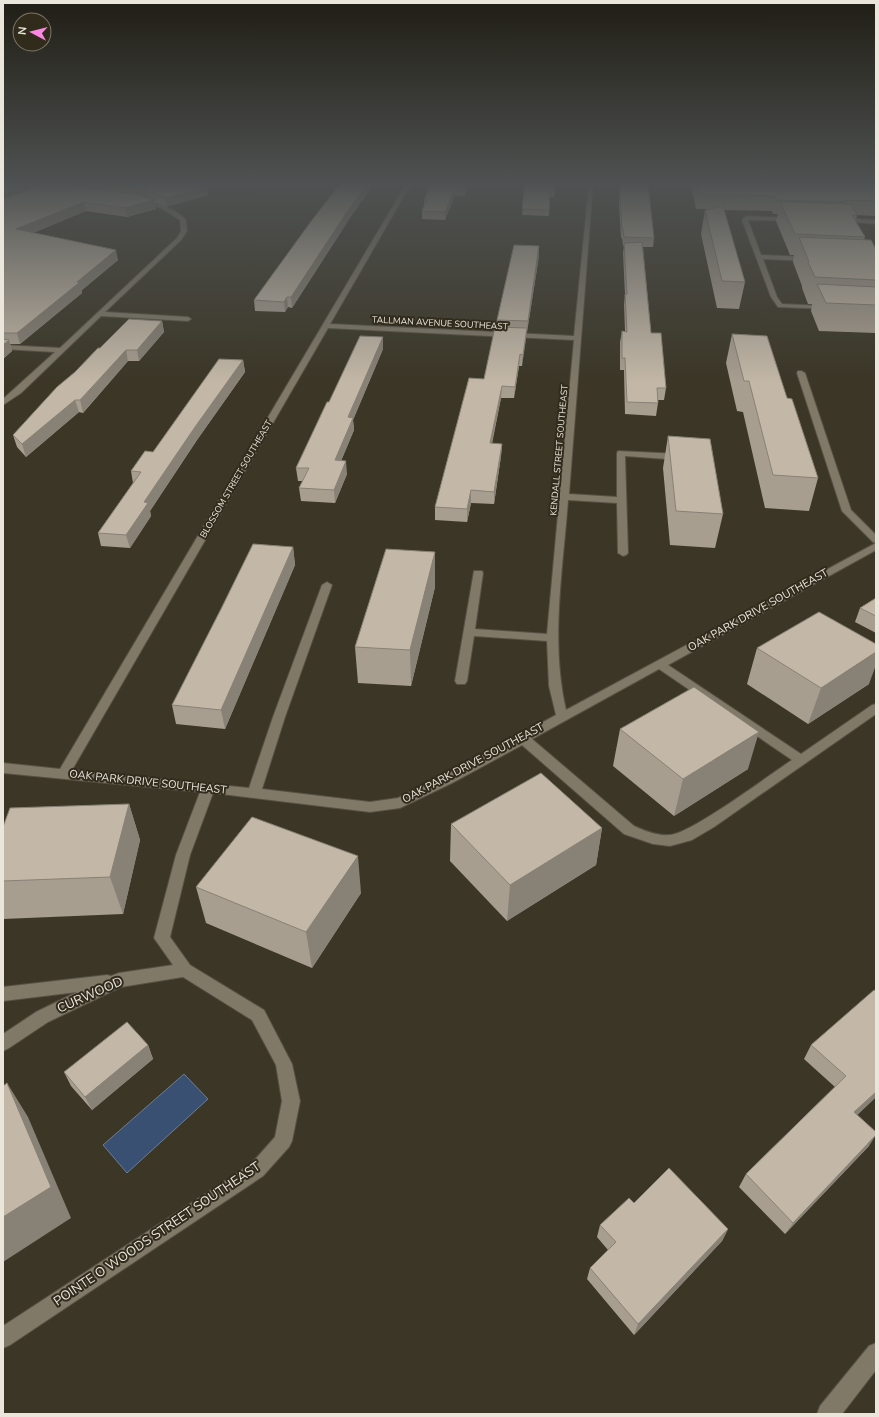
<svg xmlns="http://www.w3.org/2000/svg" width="879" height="1417" font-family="'Nunito Sans',sans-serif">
  <rect width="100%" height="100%" fill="#3b3626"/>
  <!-- water -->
  <polygon fill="#395072" stroke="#6e7d92" points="184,1074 208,1099 127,1173 103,1145"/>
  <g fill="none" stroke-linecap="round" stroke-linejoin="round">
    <!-- minor casing -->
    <g stroke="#575144" stroke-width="2">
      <g id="minor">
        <path d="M406,184H411L330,324L574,336L589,184H593L569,494L617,497V453L618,451L681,454L685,457L681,460L625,456L628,553L626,555L623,556L618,553L617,503L568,500C563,569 550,641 566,710L876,543V550L668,665L801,754L872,705L876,704V714L714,827L692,840L670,846L653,844L624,834L522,745L452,783L400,808L370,812L213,793L190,855L170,937L190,965L264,1010L292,1064L300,1101L292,1141L289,1147L263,1176L10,1345L3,1348V1326L251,1164L275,1137L282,1101L276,1065L252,1020L183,977L121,987L48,1022L9,1048L3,1051V1034L36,1012L77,992L3,1001V987L107,975L111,976L119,973L173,965L154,938L176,855L200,792L3,773V763L60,769ZM328,328L574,340L547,634L475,629L483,573L482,571H474L455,681L457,684H465L467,681L474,636L547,641L549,686L556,715L442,777L398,798L370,802L262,789L285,717L332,585L327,582L322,585L273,717L249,788L72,770ZM659,669L792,760C769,775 691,834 669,835C657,836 645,831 634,826L532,739Z"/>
        <path d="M140,199C157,203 174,207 186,220L187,231L181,240L105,312L188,317L191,319L188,321L101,316L21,393L3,405V399L55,352L3,349V345L60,348L177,238L181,231L180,220L161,208L138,202L137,201Z"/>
        <polygon points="746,216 795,218 795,220 793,221 748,220 761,255 809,257 812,259 809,261 763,259 777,297 782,304 827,306 830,308 829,309 778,307 771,297 742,220"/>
        <polygon points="841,218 876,220 876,224 839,221 839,219"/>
        <polygon points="798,371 801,371 805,373 851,510 876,535 876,543 873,542 842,511 797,373"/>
        <polygon points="876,1343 876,1370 842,1414 817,1414 820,1406 869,1346"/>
      </g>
    </g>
    <!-- minor -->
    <use href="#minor" fill="#807968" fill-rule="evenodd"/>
  </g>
  <!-- wall -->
  <g fill="#a89e90">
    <polygon points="3,184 200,184 207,186 208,195 166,207 154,202 156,209 127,217 86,211 33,233 118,260 82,290 82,293 20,344 10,344 12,351 3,359"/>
    <polygon points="431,184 469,184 465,196 455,195 445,220 422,219 422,211 424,206 424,200"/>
    <polygon points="525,184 556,184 554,197 550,197 549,216 522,215"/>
    <polygon points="620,184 648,184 654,238 653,247 643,247 651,333 666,388 664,400 658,400 658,403 656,416 625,414 624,370 620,370 620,342 622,331 625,331 624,305 625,294 623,253 624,246 623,246 622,238 621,238 619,205"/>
    <polygon points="691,184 876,184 876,216 857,215 856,221 865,237 864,240 876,249 876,333 819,331 811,311 812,304 808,304 802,288 802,286 793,262 794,255 790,255 776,221 778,214 773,214 772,211 724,210 745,282 739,309 717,308 701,234 705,210 709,209 696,209"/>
    <polygon points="348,221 292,308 288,307 285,312 255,311 254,300"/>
    <polygon points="539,256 527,332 526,332 522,366 519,366 514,398 501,398 492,444 502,444 501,456 494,504 471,503 467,522 435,520 435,507 484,379 496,327 497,320"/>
    <polygon points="162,321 164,332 139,361 128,361 83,413 79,412 26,457 17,447 13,435 75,372 100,348"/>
    <polygon points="732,334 787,398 818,478 809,511 765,508 743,412 737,411 726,363"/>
    <polygon points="383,349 353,420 354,430 341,461 347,474 335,503 301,501 299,488 303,481 298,481 296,468 329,402"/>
    <polygon points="243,360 245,372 197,440 150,511 151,516 130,548 101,546 98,533 133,483 131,471 153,452"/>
    <polygon points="668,436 723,514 715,548 670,545 663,468"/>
    <polygon points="293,547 295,565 225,729 176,724 172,705"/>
    <polygon points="435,587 411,686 358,683 355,647"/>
    <polygon points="876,598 876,633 855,622 860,608"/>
    <polygon points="757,648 869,684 808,724 747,684"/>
    <polygon points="620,729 748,769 674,816 613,766"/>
    <polygon points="129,804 140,840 123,914 3,919 3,827"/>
    <polygon points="451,824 602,828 596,865 507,921 450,861"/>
    <polygon points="196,887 361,893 312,968 206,923"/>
    <polygon points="876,991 876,1097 857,1115 869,1146 785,1234 739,1187 746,1174 835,1087 804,1059 811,1045"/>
    <polygon points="148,1045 153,1059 92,1110 71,1086 64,1072"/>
    <polygon points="634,1203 728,1229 722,1241 634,1335 587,1279 590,1268 608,1250 597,1237 600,1225"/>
  </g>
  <!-- shaded-wall -->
  <g fill="#888175">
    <polygon points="28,184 57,184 3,202 3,192"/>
    <polygon points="368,184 374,184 348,221 292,308 291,297 347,212"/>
    <polygon points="466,184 469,184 465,196 465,188"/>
    <polygon points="556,184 554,197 554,191"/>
    <polygon points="207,186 208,195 166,207 165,198"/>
    <polygon points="455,188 455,195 445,220 445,212"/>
    <polygon points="154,200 156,209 127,217 125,208"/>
    <polygon points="84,202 86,211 18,239 16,229"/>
    <polygon points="539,246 539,256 527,332 528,321"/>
    <polygon points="116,250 118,260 82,290 82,293 20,344 17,333 77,282"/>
    <polygon points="287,297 288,307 285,312 284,302"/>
    <polygon points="162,321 164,332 139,361 137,350"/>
    <polygon points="527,328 526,339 522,366 523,355"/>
    <polygon points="383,337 383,349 353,420 354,430 336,473 335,460 348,417"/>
    <polygon points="9,340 12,351 3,359 3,345"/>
    <polygon points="126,350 128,361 83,413 80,400"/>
    <polygon points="520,354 519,366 514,398 515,387"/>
    <polygon points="243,360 245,372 197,440 150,511 151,516 130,548 126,535 144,502 195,427"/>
    <polygon points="502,386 501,398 489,456 490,443"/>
    <polygon points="75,400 79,412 26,457 22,444"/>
    <polygon points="502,444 501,456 494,504 494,492"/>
    <polygon points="346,461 347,474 335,503 334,490"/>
    <polygon points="471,490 471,503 467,522 467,509"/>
    <polygon points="293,547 295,565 225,729 221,710"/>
    <polygon points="435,552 435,587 411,686 410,650"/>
    <polygon points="876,652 876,665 869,684 808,724 821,688"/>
    <polygon points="759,732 748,769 674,816 683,779"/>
    <polygon points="129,804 140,840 123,914 110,877"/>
    <polygon points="602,828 596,865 507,921 510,885"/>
    <polygon points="358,856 361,893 312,968 306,932"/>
    <polygon points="148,1045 153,1059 92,1110 85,1097"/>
    <polygon points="7,1083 28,1117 71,1218 3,1262 3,1217"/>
    <polygon points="876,1092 876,1097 846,1126 854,1112"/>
    <polygon points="876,1135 869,1146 785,1234 793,1223"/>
    <polygon points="728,1229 722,1241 634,1335 638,1324"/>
  </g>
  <!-- building -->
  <g fill="#c3b8a7" stroke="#888175">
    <polygon points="3,184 28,184 3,192"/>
    <polygon points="45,184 59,184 136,194 154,200 125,208 84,202 16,229 116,250 77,282 80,282 17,333 3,333 3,199"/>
    <polygon points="114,184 200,184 207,186 165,198 139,188"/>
    <polygon points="340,184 368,184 347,212 291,297 287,297 284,302 254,300 312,220"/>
    <polygon points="431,184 466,184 465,188 455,188 445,212 422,211 427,200 424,200"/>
    <polygon points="525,184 556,184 554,191 550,191 549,210 522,209"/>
    <polygon points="620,184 648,184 654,238 624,237 623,229 622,229 620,197"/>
    <polygon points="696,184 876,184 876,201 843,200 845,202 776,200 775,196 698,194"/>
    <polygon points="780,202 851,204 857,215 852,215 865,237 795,234"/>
    <polygon points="723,206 745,282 722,281 705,210"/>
    <polygon points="799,237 871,240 876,249 876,280 815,277 808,262 809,262"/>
    <polygon points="642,242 651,333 661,333 666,388 657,388 658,403 627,402 625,358 622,358 622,331 627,332 625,294 627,294 624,243"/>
    <polygon points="514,245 539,246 528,321 497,320"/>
    <polygon points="817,284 876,287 876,305 826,303"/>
    <polygon points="129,319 162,321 137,350 126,350 80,400 75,400 22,444 13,435 57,387 75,372 98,348 100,348"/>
    <polygon points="495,327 527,328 523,355 520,354 515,387 502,386 490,443 502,444 494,492 471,490 467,509 435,507 469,378 484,379"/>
    <polygon points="732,334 767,336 787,398 792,399 818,478 773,475 749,381 744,381"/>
    <polygon points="360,336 383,337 348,417 353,418 335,460 346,461 334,490 299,488 309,468 296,468 327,402 329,402"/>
    <polygon points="3,339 9,340 3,345"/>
    <polygon points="219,359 243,360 195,427 144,502 148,503 126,535 98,533 141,472 131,471 145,451 153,452"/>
    <polygon points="668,436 710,439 723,514 676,511"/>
    <polygon points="253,544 293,547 221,710 172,705 221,609"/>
    <polygon points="386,549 435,552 410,650 355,647"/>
    <polygon points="876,598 876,616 860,608"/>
    <polygon points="819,612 876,644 876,652 821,688 757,648"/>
    <polygon points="694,687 759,732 683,779 620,729"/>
    <polygon points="541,773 602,828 510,885 451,824"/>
    <polygon points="129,804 110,877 3,881 3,827 10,808"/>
    <polygon points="252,817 358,856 306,932 196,887"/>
    <polygon points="874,990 876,991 876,1092 854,1112 876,1132 876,1135 793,1223 746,1174 846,1076 811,1045"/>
    <polygon points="127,1022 148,1045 85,1097 64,1072"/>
    <polygon points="7,1083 51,1187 3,1217 3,1086"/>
    <polygon points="669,1168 728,1229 638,1324 590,1268 616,1242 600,1225 629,1198 634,1203"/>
  </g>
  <!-- sky -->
  <linearGradient id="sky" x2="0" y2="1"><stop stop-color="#201e15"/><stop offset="0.48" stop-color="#4f5252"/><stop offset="1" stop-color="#4f5252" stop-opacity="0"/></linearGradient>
  <rect width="879" height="383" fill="url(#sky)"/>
  <g text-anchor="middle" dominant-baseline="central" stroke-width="4" stroke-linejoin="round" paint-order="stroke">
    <!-- far-street labels -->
    <g font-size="9" fill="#eae6dc" stroke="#312b1c">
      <text transform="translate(440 323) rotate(3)">TALLMAN AVENUE SOUTHEAST</text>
      <text transform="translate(559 450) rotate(-85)">KENDALL STREET SOUTHEAST</text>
      <text transform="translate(236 479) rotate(-60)">BLOSSOM STREET SOUTHEAST</text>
    </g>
    <!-- street labels -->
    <g font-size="11" fill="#eae6dc" stroke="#312b1c">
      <text transform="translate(758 610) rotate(-29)">OAK PARK DRIVE SOUTHEAST</text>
      <text transform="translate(473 763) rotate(-28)">OAK PARK DRIVE SOUTHEAST</text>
      <text transform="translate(148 782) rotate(6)">OAK PARK DRIVE SOUTHEAST</text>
    </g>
    <!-- near-street labels -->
    <g font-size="13" fill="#eae6dc" stroke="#312b1c">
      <text transform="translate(90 995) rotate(-24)">CURWOOD</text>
      <text transform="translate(157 1234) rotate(-34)">POINTE O WOODS STREET SOUTHEAST</text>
    </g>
  </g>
  <!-- border -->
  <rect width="879" height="1417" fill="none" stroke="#eae6dc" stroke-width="8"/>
  <!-- north arrow -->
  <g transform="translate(32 32) rotate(277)"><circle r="19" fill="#312b1c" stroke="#7b7669"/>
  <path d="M0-3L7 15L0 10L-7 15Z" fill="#fc86e3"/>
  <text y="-6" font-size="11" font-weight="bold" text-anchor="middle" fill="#eae6dc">N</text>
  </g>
</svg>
